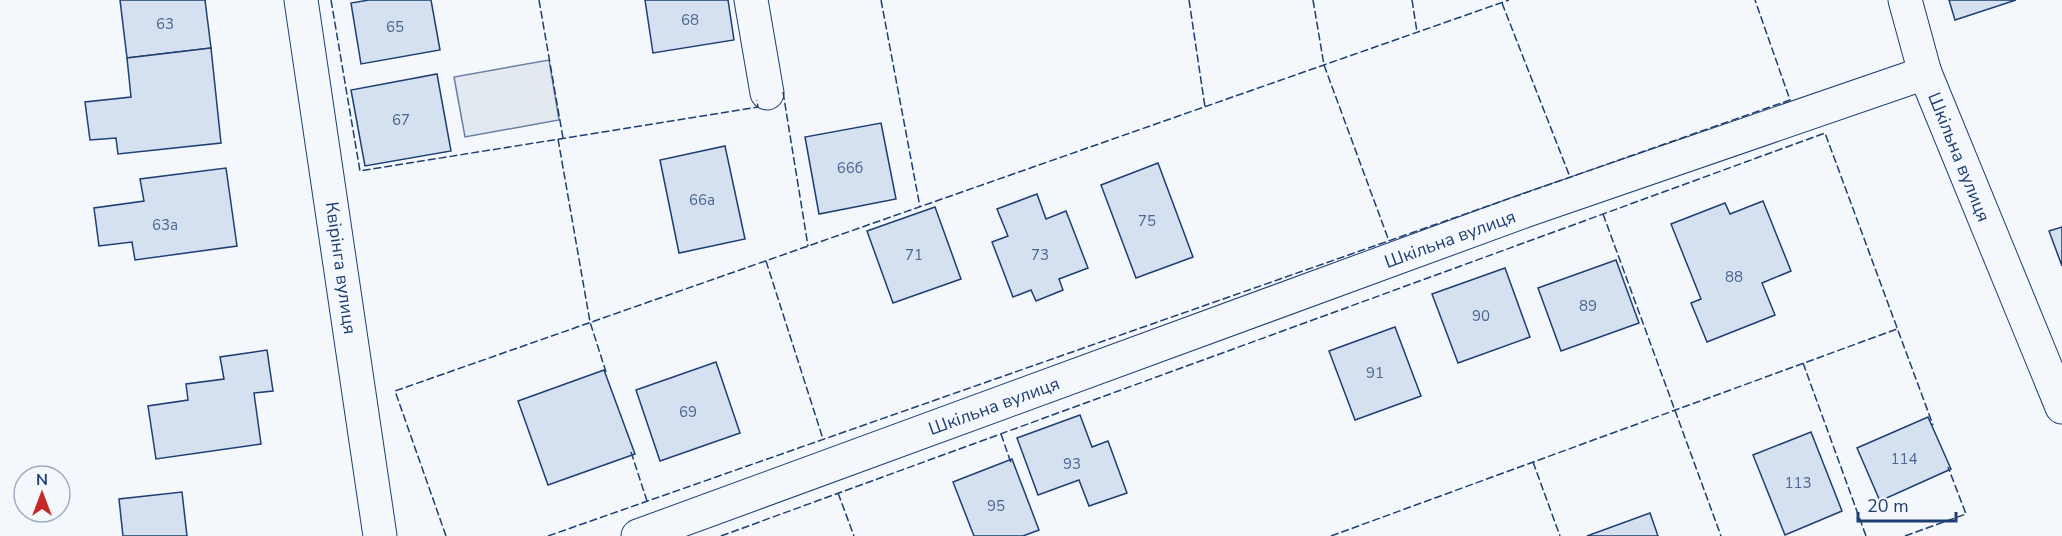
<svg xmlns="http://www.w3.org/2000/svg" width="2062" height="536" font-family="'Nunito Sans',sans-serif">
  <rect width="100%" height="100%" fill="#f4f7fb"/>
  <!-- green -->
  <polygon fill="#e3e9f0" stroke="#687fa3" stroke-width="1.5" points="549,60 559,120 465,137 454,77"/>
  <!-- building -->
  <g fill="#d5e0f0" stroke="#1d3f73" stroke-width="1.5">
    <polygon points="120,0 205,0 211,48 127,58"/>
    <polygon points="369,0 431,0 440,50 361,64 351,3"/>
    <polygon points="645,0 728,0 734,40 653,53"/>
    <polygon points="1949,0 2016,0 1955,20"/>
    <polygon points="211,48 221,143 118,154 116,138 90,140 85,102 131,97 127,58"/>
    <polygon points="437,74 451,151 365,166 351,90"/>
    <polygon points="881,123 896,199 819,214 805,137"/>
    <polygon points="725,146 745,239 679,253 660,160"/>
    <polygon points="1158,163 1193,257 1136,278 1101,185"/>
    <polygon points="226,168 237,246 135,260 132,242 99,246 94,208 144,201 140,179"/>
    <polygon points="1037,194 1046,219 1066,211 1088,268 1059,279 1063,290 1036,301 1031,290 1013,297 992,242 1008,236 997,209"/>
    <polygon points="1763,201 1791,271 1762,283 1775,315 1707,342 1691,303 1701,299 1671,224 1725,203 1730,214"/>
    <polygon points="935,207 961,279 893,303 867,231"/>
    <polygon points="2062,227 2062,266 2049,231"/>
    <polygon points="1616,260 1639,323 1561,351 1538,288"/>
    <polygon points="1505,268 1530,337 1458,363 1432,294"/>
    <polygon points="1395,327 1421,396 1355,420 1329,351"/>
    <polygon points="267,350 273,391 254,393 261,444 156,459 148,406 188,400 186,384 224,379 220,357"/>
    <polygon points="716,362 740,433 660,461 636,390"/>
    <polygon points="604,370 635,454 548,485 518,401"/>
    <polygon points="1080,415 1092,447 1108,441 1127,493 1089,506 1079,480 1038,495 1017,438"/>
    <polygon points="1928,417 1951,469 1880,501 1857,448"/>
    <polygon points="1811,432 1842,511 1785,535 1753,455"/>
    <polygon points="1012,459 1039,530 1023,536 974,536 953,482"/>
    <polygon points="182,492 187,536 123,536 119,499"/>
    <polygon points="1650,513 1658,536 1587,536"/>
  </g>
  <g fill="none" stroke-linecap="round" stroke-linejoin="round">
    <!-- minor casing -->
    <g stroke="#1d3f73" stroke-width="35">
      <g id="minor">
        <polyline points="301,0 380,536"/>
        <polyline points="751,0 767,93"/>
        <polyline points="1905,0 1925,73"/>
        <polyline points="638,536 1527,210 1925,73 2062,407"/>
      </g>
    </g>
    <!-- minor -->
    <use href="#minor" stroke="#f4f7fb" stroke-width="33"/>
    <!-- fence -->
    <g stroke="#1d3f73" stroke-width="1.5" stroke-dasharray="8 3" stroke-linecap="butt">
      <polyline points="331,0 360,171 758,107 757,100"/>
      <polyline points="539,0 563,138"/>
      <polyline points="881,0 920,207"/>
      <polyline points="1189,0 1205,107"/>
      <polyline points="1313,0 1324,65 1389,241"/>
      <polyline points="1412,0 1417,32"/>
      <polyline points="1502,3 1570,177"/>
      <polyline points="783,92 808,246"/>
      <polyline points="558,139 590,322 606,372"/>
      <polyline points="1603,214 1721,536"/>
      <polyline points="766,261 823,439"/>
      <polyline points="1803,363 1866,536"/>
      <polyline points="1001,434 1011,463"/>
      <polyline points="631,452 647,501"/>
      <polyline points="1533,462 1560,536"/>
      <polyline points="838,493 854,536"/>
      <polyline points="446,536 395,391 1509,0"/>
      <polyline points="548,536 1790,100 1755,0"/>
      <polyline points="721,536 1825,133 1933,425"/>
      <polyline points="1331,536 1897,329"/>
      <polyline points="1905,536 1966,514 1948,467"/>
    </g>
  </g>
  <g text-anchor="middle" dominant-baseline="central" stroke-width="4.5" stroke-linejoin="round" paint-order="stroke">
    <!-- number labels -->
    <g font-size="15" fill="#4b6792">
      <text x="690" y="20">68</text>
      <text x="165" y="24">63</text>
      <text x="395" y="27">65</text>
      <text x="401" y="120">67</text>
      <text x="850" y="168">66б</text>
      <text x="702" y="200">66а</text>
      <text x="1147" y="221">75</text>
      <text x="165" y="225">63а</text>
      <text x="914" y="255">71</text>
      <text x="1040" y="255">73</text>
      <text x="1734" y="277">88</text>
      <text x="1588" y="306">89</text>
      <text x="1481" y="316">90</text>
      <text x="1375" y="373">91</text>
      <text x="688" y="412">69</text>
      <text x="1904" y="459">114</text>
      <text x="1072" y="464">93</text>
      <text x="1798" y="483">113</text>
      <text x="996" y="506">95</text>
    </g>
    <!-- street labels -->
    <g font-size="18" fill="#1d3f73" stroke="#f4f7fb">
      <text transform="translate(1959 157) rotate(68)">Шкільна вулиця</text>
      <text transform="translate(1450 239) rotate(-20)">Шкільна вулиця</text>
      <text transform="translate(341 268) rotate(82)">Квірінга вулиця</text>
      <text transform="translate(994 406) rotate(-20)">Шкільна вулиця</text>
    </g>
  </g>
  <!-- north arrow -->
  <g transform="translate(42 494)"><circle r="28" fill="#f4f7fb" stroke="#9eadc5" stroke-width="1.5"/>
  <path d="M0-4.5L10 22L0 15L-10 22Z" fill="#c62828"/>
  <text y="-9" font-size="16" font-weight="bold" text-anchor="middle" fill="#1d3f73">N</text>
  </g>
  <!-- scale -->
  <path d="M1858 512v9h98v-9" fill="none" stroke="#1d3f73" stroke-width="3"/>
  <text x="1867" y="512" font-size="18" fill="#1d3f73" stroke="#f4f7fb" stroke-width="4.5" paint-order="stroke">20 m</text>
</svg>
